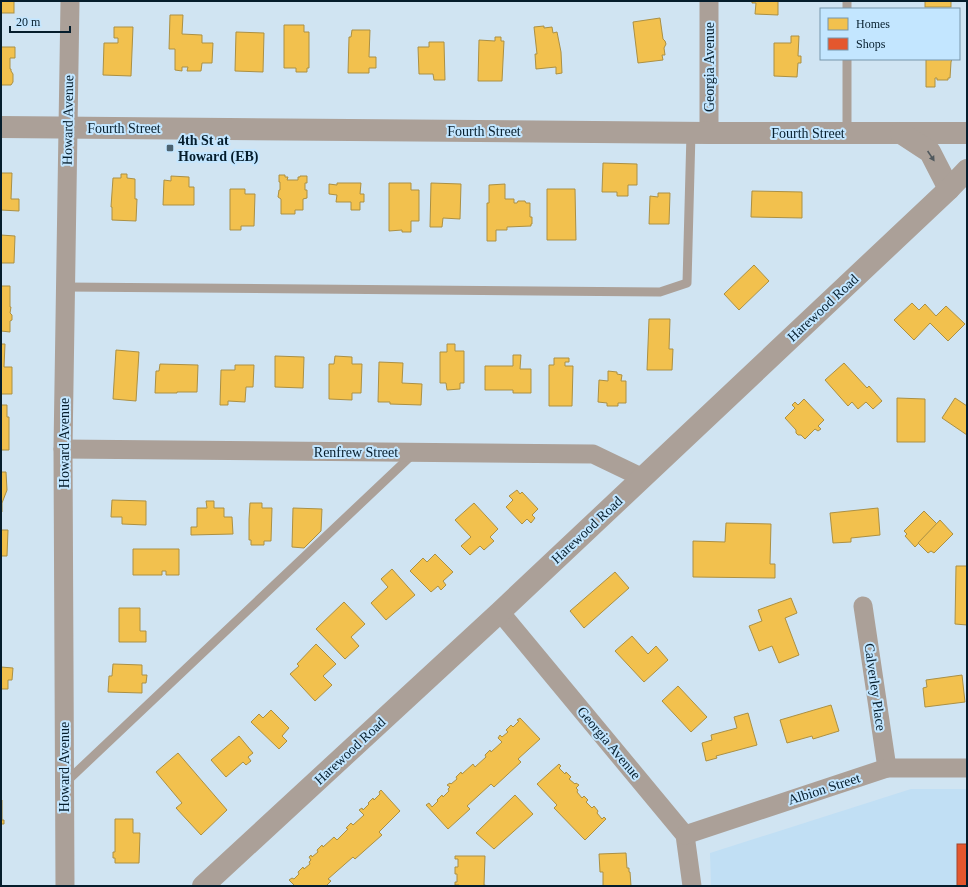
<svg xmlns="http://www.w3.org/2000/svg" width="968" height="887" font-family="'Times New Roman',serif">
  <rect width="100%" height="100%" fill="#d0e4f2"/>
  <!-- built -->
  <polygon fill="#c1dff4" points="911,789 967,789 967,886 711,886 710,853"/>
  <!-- homes -->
  <g fill="#f2c14e" stroke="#ab9044">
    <rect x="1" y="1" width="13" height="12"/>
    <polygon points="752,1 778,1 778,15 755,14 756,3 752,3"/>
    <rect x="925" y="1" width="26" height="6"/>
    <polygon points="170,15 183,15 182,34 202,35 202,43 213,43 212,63 202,63 201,71 187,71 188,67 182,67 182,71 175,70 175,49 169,49"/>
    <polygon points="660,18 663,39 665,41 666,44 664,48 665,55 662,55 663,60 638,63 633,22"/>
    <polygon points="284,25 304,25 304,32 309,32 309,68 307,68 307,72 296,72 296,68 284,68"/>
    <polygon points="544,26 544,28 552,27 553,33 557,32 561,52 562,73 556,74 556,67 536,69 535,54 537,54 534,27"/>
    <polygon points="114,27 133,27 131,76 103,75 104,43 118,43 118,38 114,38"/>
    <polygon points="352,30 370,30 369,57 376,57 376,68 369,68 369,73 348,73 349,37 351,37"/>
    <polygon points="236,32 264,33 263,72 235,71"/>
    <polygon points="791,36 799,36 798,56 801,56 801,63 798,63 797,77 774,76 774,43 791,43"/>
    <polygon points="495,37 501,37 501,41 504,41 502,81 478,81 479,40 495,41"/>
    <polygon points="429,42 444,42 445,80 434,80 433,74 419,74 418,47 429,47"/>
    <polygon points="1,47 15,47 15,58 10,58 10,69 11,69 11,71 13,74 13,82 11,85 1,85"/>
    <polygon points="926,59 952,59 951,62 950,78 948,78 948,80 937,80 937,78 935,78 935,87 926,87"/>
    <polygon points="603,163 637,164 637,185 628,185 628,196 617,196 617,192 602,192"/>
    <polygon points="1,173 12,173 11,199 19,199 19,211 1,210"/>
    <polygon points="121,174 127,174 127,178 135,179 135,199 137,199 136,221 112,220 112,207 111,207 113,178 121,178"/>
    <polygon points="279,175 285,175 285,177 288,177 287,180 298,180 298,177 300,177 300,176 307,176 307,183 305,183 305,190 307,190 307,198 303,199 303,210 295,210 295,214 281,214 281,199 278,197 279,190 280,190 280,182 279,182"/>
    <polygon points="171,176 189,177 189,187 194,187 194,205 163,205 164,180 171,181"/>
    <polygon points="337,183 361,183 360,194 364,194 364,202 360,202 360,210 351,210 351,202 336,202 337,195 329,194 329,184 337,185"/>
    <polygon points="389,183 411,183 411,190 419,190 419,221 411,221 411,232 402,232 402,230 389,231"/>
    <polygon points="431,183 461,184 460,219 443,218 442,227 430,227"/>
    <polygon points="505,184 505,199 514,199 514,203 517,203 518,201 525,201 526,203 530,203 530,217 532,217 532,224 531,224 531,226 507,227 507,230 496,230 496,241 487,241 487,203 489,203 489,185"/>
    <polygon points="230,189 245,189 245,194 255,194 254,226 241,226 241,230 230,230"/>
    <polygon points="547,189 575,189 576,240 547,240"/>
    <polygon points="752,191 802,192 802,218 751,217"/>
    <polygon points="658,193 670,193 669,224 649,224 650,196 658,197"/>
    <polygon points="1,235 15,236 14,263 1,263"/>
    <polygon points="754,265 769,281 739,310 724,294"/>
    <polygon points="1,286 10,286 10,307 11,307 10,313 12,315 12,320 10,321 10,332 1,331"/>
    <polygon points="912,303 919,310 925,304 936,316 946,306 965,324 948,341 930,323 914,340 894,320"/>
    <polygon points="649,319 670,319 669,349 673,349 672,370 647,370"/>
    <polygon points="1,344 5,344 4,367 12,367 12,394 1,394"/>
    <polygon points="447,344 455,344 455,351 464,351 464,383 460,383 460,389 447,390 446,383 440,383 440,352 447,352"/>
    <polygon points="116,350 139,352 136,401 113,399"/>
    <polygon points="513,355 521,355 520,369 531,369 531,393 513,393 513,390 485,390 485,366 513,366"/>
    <polygon points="275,356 304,357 303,388 275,387"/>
    <polygon points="335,356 352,357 352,364 362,364 361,393 352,393 352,400 329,399 329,364 334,364"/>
    <polygon points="554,358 569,358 569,362 565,362 565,366 573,366 572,406 549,406 549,365 554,365"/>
    <polygon points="379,362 403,363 402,383 422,384 421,405 390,404 390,402 378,402"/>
    <polygon points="844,363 867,388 869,386 882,401 873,409 866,402 858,409 852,402 848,406 825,380"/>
    <polygon points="160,364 198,365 197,392 177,392 177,393 155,393 156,371 159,371"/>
    <polygon points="235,365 254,365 253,387 246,387 245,402 228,401 228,405 220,405 221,370 235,370"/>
    <polygon points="608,371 617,372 617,374 622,375 621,381 626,381 626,403 618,403 618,406 607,406 607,403 598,402 599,380 608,381"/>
    <polygon points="897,398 925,399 925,442 897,442"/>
    <polygon points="955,398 967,406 967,435 942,418"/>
    <polygon points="804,399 824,420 818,426 821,429 818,431 815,429 805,439 801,435 798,435 796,433 796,430 785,418 795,408 792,405 795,402 798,405"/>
    <polygon points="1,405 7,405 7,417 9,417 9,450 1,450"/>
    <polygon points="1,472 6,472 7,490 2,503 2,512 1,512"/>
    <polygon points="517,490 520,494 522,492 538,509 532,515 535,518 531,523 527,519 522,524 506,507 513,500 509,496"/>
    <polygon points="112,500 146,501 146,525 122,524 122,517 111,517"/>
    <polygon points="206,501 214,501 214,508 224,508 224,517 232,517 233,534 191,535 191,527 197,527 197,508 207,508"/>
    <polygon points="250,503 262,503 262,508 272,508 271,541 264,541 264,545 251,545 251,540 249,540 249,519"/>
    <polygon points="474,503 498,529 490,537 494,541 484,550 480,546 470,555 461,546 471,537 455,520"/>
    <polygon points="293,508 322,509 321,531 304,548 292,547"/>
    <polygon points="878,508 880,535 851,538 851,542 833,543 830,513"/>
    <polygon points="924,511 937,524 915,547 905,536 907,534 904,531"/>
    <polygon points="940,520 953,534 934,553 931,551 928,553 918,543"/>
    <polygon points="726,523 771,524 770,564 775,564 775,578 693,577 693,541 725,542"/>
    <polygon points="1,530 8,530 7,556 1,556"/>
    <polygon points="133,549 179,549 179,575 166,575 166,571 162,571 162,575 133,575"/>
    <polygon points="435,554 453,572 443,581 446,585 441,590 438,586 431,592 410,571 423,558 427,562"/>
    <polygon points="956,566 967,566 967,625 955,624"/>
    <polygon points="392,569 415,595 386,620 371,603 388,587 381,579"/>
    <polygon points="615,572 629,588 584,628 570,611"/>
    <polygon points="791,598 797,613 785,618 799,655 779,663 772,646 759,651 749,626 762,621 758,610"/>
    <polygon points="344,602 365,624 351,637 359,646 345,659 316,629"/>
    <polygon points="119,608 140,608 140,631 146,631 146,642 119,642"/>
    <polygon points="632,636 648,654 656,646 668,660 644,682 615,651"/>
    <polygon points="316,644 336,664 323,676 332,685 315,701 290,674 299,666 297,664"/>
    <polygon points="113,664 142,665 142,675 147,675 146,683 142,683 142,693 108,692 109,676 112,676"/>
    <polygon points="1,667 13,668 12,680 8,680 8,689 1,689"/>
    <polygon points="962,675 965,702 925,707 923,688 927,687 926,680"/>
    <polygon points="678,686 707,717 691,732 662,701"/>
    <polygon points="831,705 839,731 813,739 812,736 787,743 780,720"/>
    <polygon points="271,710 289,728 282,736 287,741 279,749 251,722 259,714 263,718"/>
    <polygon points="748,713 757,745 716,756 717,758 706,761 702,743 712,740 711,735 737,728 734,717"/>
    <polygon points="520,718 540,739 518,759 521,762 494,787 491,784 467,806 470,809 448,829 426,805 429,803 432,807 438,801 437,800 442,795 443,797 449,791 448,789 450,787 447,785 450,783 451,784 457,779 456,777 461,772 462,774 473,764 475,767 486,757 485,755 490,750 491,752 502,742 498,738 500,735 502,737 508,732 506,730 511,725 513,727 519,721 517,720"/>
    <polygon points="239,736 253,753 248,757 251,761 246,765 243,762 226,777 211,760"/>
    <polygon points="178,753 227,810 201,835 176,808 182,803 156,772"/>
    <polygon points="559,764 561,766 559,768 565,774 566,772 571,777 569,779 575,784 576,783 579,785 576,788 578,790 577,792 582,798 584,796 588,800 586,802 592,808 594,806 598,811 597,813 602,819 604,817 606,819 585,840 554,808 557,805 537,784"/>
    <polygon points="381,790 400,811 379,832 382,835 355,859 353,857 328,879 331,881 326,886 295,886 289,880 292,878 294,879 299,874 298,872 303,867 304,869 310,864 309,862 311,860 309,857 311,855 312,857 318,852 317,850 322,845 323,847 334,837 337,840 348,829 346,828 351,823 353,825 364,815 359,810 362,808 363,810 369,804 368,803 373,798 374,800 380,794 379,792"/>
    <polygon points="515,795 533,814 494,849 476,833"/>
    <polygon points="1,800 2,800 2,820 4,820 4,824 1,824 1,830"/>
    <polygon points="115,819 133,819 133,833 140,833 139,863 115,863 115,858 113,858 113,852 115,852"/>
    <polygon points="626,853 627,868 629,868 629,872 630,872 631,886 603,886 603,872 600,872 599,854"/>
    <polygon points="455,856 485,856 484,885 488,886 459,886 459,885 455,885 455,882 457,882 457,874 455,874 455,867 458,867 458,859 455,859"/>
  </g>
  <!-- shops -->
  <rect fill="#e4572e" stroke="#a1462d" x="957" y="844" width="10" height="42"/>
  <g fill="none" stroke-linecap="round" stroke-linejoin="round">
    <!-- service -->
    <g stroke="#aba098" stroke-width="9">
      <polyline points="847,9 847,1"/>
      <polyline points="847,133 847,59"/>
      <polyline points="65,287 660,292 687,283 691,133"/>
      <polyline points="66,782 413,454"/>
    </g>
    <!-- minor -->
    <g stroke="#aba098" stroke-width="19">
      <polyline points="709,133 709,1"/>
      <polyline points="63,449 593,454 643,478"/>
      <polyline points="863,606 887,768"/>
      <polyline points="500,612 685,835 692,886"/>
      <polyline points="685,835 887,768 967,768"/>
      <polyline points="65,886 63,449 68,128 70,1"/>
    </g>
    <!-- tertiary -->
    <g stroke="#aba098" stroke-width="22">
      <polyline points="1,127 709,133 967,133"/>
      <polyline points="901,133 930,152 949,189"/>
      <polyline points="203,886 500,612 949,189 967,170"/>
    </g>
  </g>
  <!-- one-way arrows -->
  <defs><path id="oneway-solid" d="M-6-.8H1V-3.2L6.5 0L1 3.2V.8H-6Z"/></defs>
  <use fill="#50585d" href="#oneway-solid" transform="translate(931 156) rotate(56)"/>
  <!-- markers -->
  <rect fill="#4c6371" stroke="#c3e6ff" stroke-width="1.5" x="166" y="144" width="8" height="8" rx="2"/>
  <g text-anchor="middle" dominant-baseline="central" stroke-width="4" stroke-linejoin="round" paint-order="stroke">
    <!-- street labels -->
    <g font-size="14" fill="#051d2c" stroke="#c3e6ff">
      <text transform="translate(709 67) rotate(-90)">Georgia Avenue</text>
      <text transform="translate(68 120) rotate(-89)">Howard Avenue</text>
      <text x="124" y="128">Fourth Street</text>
      <text x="484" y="131">Fourth Street</text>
      <text x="808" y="133">Fourth Street</text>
      <text transform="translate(823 308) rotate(-43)">Harewood Road</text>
      <text transform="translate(64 443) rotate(-90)">Howard Avenue</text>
      <text x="356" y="452">Renfrew Street</text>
      <text transform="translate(587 530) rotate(-43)">Harewood Road</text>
      <text transform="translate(875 687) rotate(82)">Calverley Place</text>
      <text transform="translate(609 743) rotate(50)">Georgia Avenue</text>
      <text transform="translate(350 751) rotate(-43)">Harewood Road</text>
      <text transform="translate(64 767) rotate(-90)">Howard Avenue</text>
      <text transform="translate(824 789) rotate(-18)">Albion Street</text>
    </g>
    <!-- poi labels -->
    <g font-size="14" font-weight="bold" fill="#051d2c" stroke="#c3e6ff" text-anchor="start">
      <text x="178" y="140">4th St at<tspan x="178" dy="16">Howard (EB)</tspan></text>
    </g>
  </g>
  <!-- border -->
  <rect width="968" height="887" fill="none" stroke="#051d2c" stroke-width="4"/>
  <!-- legend -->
  <rect x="820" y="8" width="140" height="52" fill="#c3e6ff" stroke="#7796ab"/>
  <rect x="828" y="18" width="20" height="12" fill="#f2c14e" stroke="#7796ab"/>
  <text x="856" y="28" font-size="12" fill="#051d2c">Homes</text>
  <rect x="828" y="38" width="20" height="12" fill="#e4572e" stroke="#7796ab"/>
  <text x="856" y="48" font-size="12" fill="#051d2c">Shops</text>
  <!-- scale -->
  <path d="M10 26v6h60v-6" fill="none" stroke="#051d2c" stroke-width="2"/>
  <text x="16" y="26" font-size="12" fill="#051d2c" stroke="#c3e6ff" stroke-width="3" paint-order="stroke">20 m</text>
</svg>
